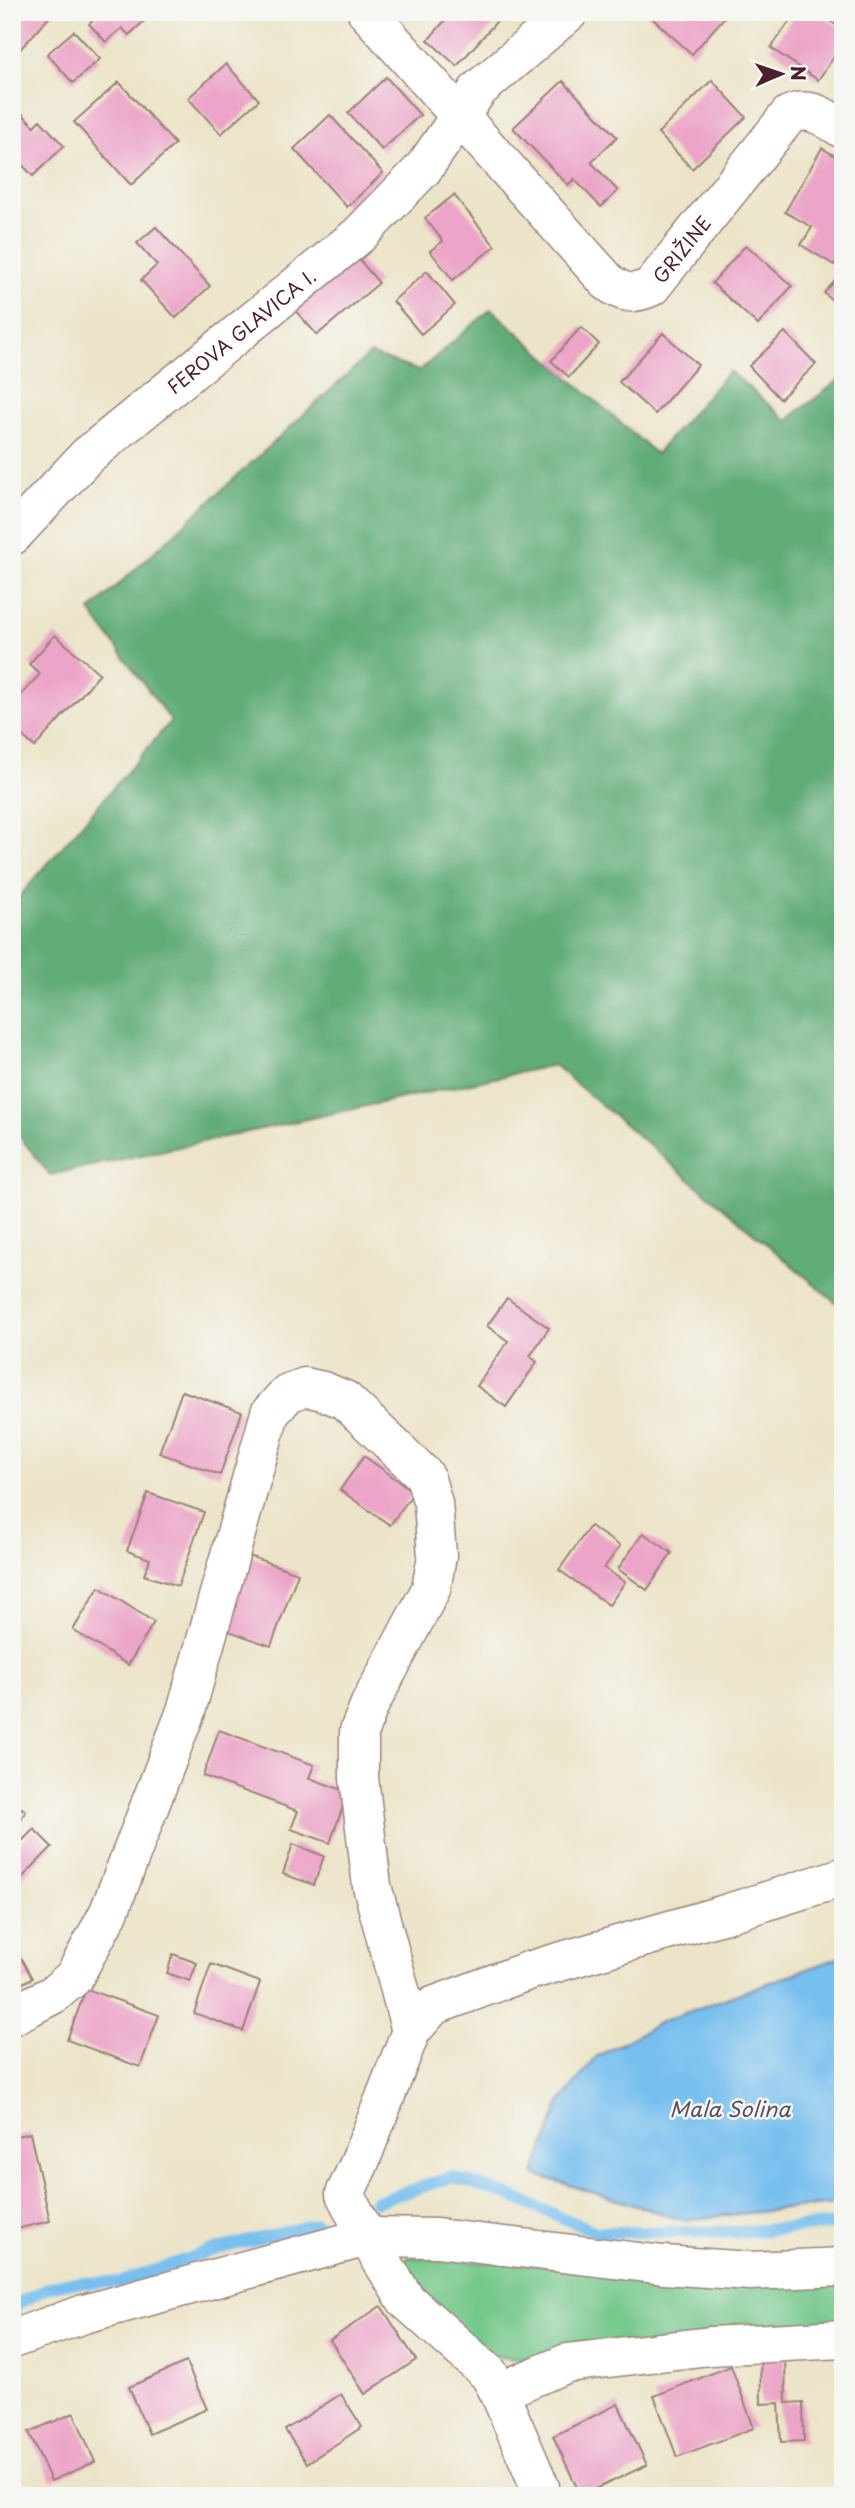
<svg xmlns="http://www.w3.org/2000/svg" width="855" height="2508" font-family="'Playpen Sans',sans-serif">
  <rect width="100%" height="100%" fill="#f6f6f2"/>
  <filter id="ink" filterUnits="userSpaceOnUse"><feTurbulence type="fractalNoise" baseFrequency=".0143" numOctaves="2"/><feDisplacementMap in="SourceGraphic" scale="14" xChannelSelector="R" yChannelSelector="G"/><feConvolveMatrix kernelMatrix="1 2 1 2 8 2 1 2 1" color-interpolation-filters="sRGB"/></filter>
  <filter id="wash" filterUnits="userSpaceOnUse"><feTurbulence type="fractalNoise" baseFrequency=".00686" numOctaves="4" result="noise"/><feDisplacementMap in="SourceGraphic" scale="28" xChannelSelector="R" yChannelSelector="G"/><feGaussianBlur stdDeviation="1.57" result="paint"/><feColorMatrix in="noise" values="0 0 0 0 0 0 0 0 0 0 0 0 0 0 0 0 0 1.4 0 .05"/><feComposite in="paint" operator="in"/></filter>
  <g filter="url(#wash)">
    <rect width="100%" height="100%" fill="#ece4c8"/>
    <!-- green -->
    <path fill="#75c88b" stroke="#60745b" stroke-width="2" d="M408,2257L843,2285V2323L544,2357C528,2358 509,2361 494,2355C467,2344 428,2292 407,2269L404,2262Z"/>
    <!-- forest -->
    <polygon fill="#60ac77" stroke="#556651" stroke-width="2" points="491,309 656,454 729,371 787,420 843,377 843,1302 839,1305 554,1065 50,1175 12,1127 12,905 171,721 90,611 370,354 419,371"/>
    <!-- water -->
    <polygon fill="#77bfef" stroke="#606f8d" stroke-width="2" points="843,1956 843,2203 682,2220 534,2174 560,2103 596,2057 663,2021"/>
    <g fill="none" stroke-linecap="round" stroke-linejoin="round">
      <!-- stream -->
      <g stroke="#77bfef" stroke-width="12">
        <polyline points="375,2202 452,2177 508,2195 596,2232 738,2232 843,2224"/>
        <polyline points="12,2307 47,2288 65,2283 122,2282 210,2251 316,2224"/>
      </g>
    </g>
    <g id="blocks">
      <!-- building -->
      <g fill="#eca5c8">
        <polygon points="12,12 54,12 14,56 12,54"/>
        <polygon points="101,12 154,12 129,35 122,28 106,42 89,24"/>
        <polygon points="446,12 505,12 457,66 428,40 449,16"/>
        <polygon points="645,12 729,12 692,54"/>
        <polygon points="796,12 817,12 843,30 843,44 818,80 771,48"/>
        <polygon points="74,31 100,59 73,83 47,54"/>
        <polygon points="226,64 259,100 221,134 188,98"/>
        <polygon points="386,77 420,115 382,150 348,113"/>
        <polygon points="712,80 746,117 692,169 658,133"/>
        <polygon points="563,81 617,137 591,162 618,191 601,207 574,179 568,185 513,128"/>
        <polygon points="119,82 175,144 131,185 74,122"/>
        <polygon points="12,103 34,126 40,120 64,146 33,176 12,154"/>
        <polygon points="330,115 383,173 347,207 294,149"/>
        <polygon points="822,148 843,161 843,251 834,265 801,245 812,227 785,212"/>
        <polygon points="454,195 495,246 453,280 430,251 443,241 425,218"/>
        <polygon points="156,227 210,286 176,318 141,280 157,265 137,243"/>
        <polygon points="746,245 792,286 758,325 712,283"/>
        <polygon points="358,258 379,283 317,335 295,310"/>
        <polygon points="427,271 455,305 421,334 393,301"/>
        <polygon points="843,272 843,310 824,293"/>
        <polygon points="581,327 599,344 569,377 551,361"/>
        <polygon points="785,332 816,364 780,399 749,366"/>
        <polygon points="663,333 698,365 655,414 619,382"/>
        <polygon points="55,635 100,674 35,747 12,727 12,705 40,674 29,664"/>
        <polygon points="507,1298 549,1328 530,1356 537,1362 506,1407 477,1386 508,1341 487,1326"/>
        <polygon points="182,1391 242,1412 220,1475 159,1453"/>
        <polygon points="364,1456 414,1492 390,1525 340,1490"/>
        <polygon points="148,1493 204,1512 178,1586 144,1575 150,1559 127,1551"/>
        <polygon points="590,1526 620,1546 604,1568 625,1582 609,1605 559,1570"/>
        <polygon points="643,1533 672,1553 647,1590 618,1569"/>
        <polygon points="249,1556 298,1573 271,1646 223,1629"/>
        <polygon points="99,1587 154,1622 128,1665 73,1630"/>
        <polygon points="219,1730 314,1765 309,1778 348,1792 330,1843 291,1829 298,1811 203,1776"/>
        <polygon points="12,1802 26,1811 12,1833"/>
        <polygon points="34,1829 52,1847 12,1888 12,1851"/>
        <polygon points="293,1844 324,1856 314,1885 283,1874"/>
        <polygon points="12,1942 32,1978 12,1989"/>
        <polygon points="173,1954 197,1963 190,1981 167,1973"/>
        <polygon points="211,1964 260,1982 243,2031 194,2013"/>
        <polygon points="86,1989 159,2015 140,2067 67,2040"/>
        <polygon points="30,2133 50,2221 12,2230 12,2137"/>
        <polygon points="381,2306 416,2360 365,2394 330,2340"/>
        <polygon points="785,2355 786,2403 803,2402 804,2441 781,2442 779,2403 761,2404 760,2356"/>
        <polygon points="186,2362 207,2409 149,2434 129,2387"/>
        <polygon points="731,2366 754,2428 677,2457 654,2396"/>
        <polygon points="341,2394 362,2427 307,2463 285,2430"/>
        <polygon points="618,2404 647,2465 581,2496 553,2436"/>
        <polygon points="74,2413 95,2462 51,2481 29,2432"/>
      </g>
    </g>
  </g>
  <g filter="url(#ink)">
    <use href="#blocks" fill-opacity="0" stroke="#9b827a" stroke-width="2"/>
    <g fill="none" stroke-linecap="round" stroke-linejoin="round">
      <!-- minor casing -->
      <g stroke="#9b827a" stroke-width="41">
        <g id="minor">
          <path id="s1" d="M367,12L608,282C623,294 633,295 651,287L789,115C810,105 825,118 843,129"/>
          <path id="s2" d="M12,536L87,456L359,235L423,169L478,90L569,12"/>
          <polyline points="12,2016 54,1994 74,1977 109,1912 186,1711 270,1413 288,1393 305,1387 323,1391 345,1400 425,1476 433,1503 437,1556 431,1589 370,1704 359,1731 359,1778 372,1886 411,2031"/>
          <polyline points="12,2339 84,2314 367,2237 437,2238 664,2265 750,2271 843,2267"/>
          <polyline points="499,2392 567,2363 710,2346 843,2339"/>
          <polyline points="541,2496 540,2487 499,2392 489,2374 406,2300 367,2237 345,2194 359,2164 411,2031 433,2006 528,1971 722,1915 843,1877"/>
        </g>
      </g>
      <!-- minor -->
      <use href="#minor" stroke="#fff" stroke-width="38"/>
    </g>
  </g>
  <g text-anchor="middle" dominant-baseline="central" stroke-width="5" stroke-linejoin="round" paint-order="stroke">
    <!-- street labels -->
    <g font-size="19" fill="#4a1f2b" stroke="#f6f6f2">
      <text stroke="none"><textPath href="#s1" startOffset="457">GRIŽINE</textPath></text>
      <text stroke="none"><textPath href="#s2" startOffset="308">FEROVA GLAVICA I.</textPath></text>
    </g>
    <!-- water labels -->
    <g font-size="21" font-style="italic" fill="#584f66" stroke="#f6f6f2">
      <text x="730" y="2108">Mala Solina</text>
    </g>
  </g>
  <!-- margin -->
  <rect width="855" height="2508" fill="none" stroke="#f6f6f2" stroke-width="42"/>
  <!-- north arrow -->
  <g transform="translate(781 74) rotate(88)" stroke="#f6f6f2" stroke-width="5" paint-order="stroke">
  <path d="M0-5L12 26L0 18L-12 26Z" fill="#4a1f2b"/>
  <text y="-10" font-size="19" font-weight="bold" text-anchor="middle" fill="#4a1f2b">N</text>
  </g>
</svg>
